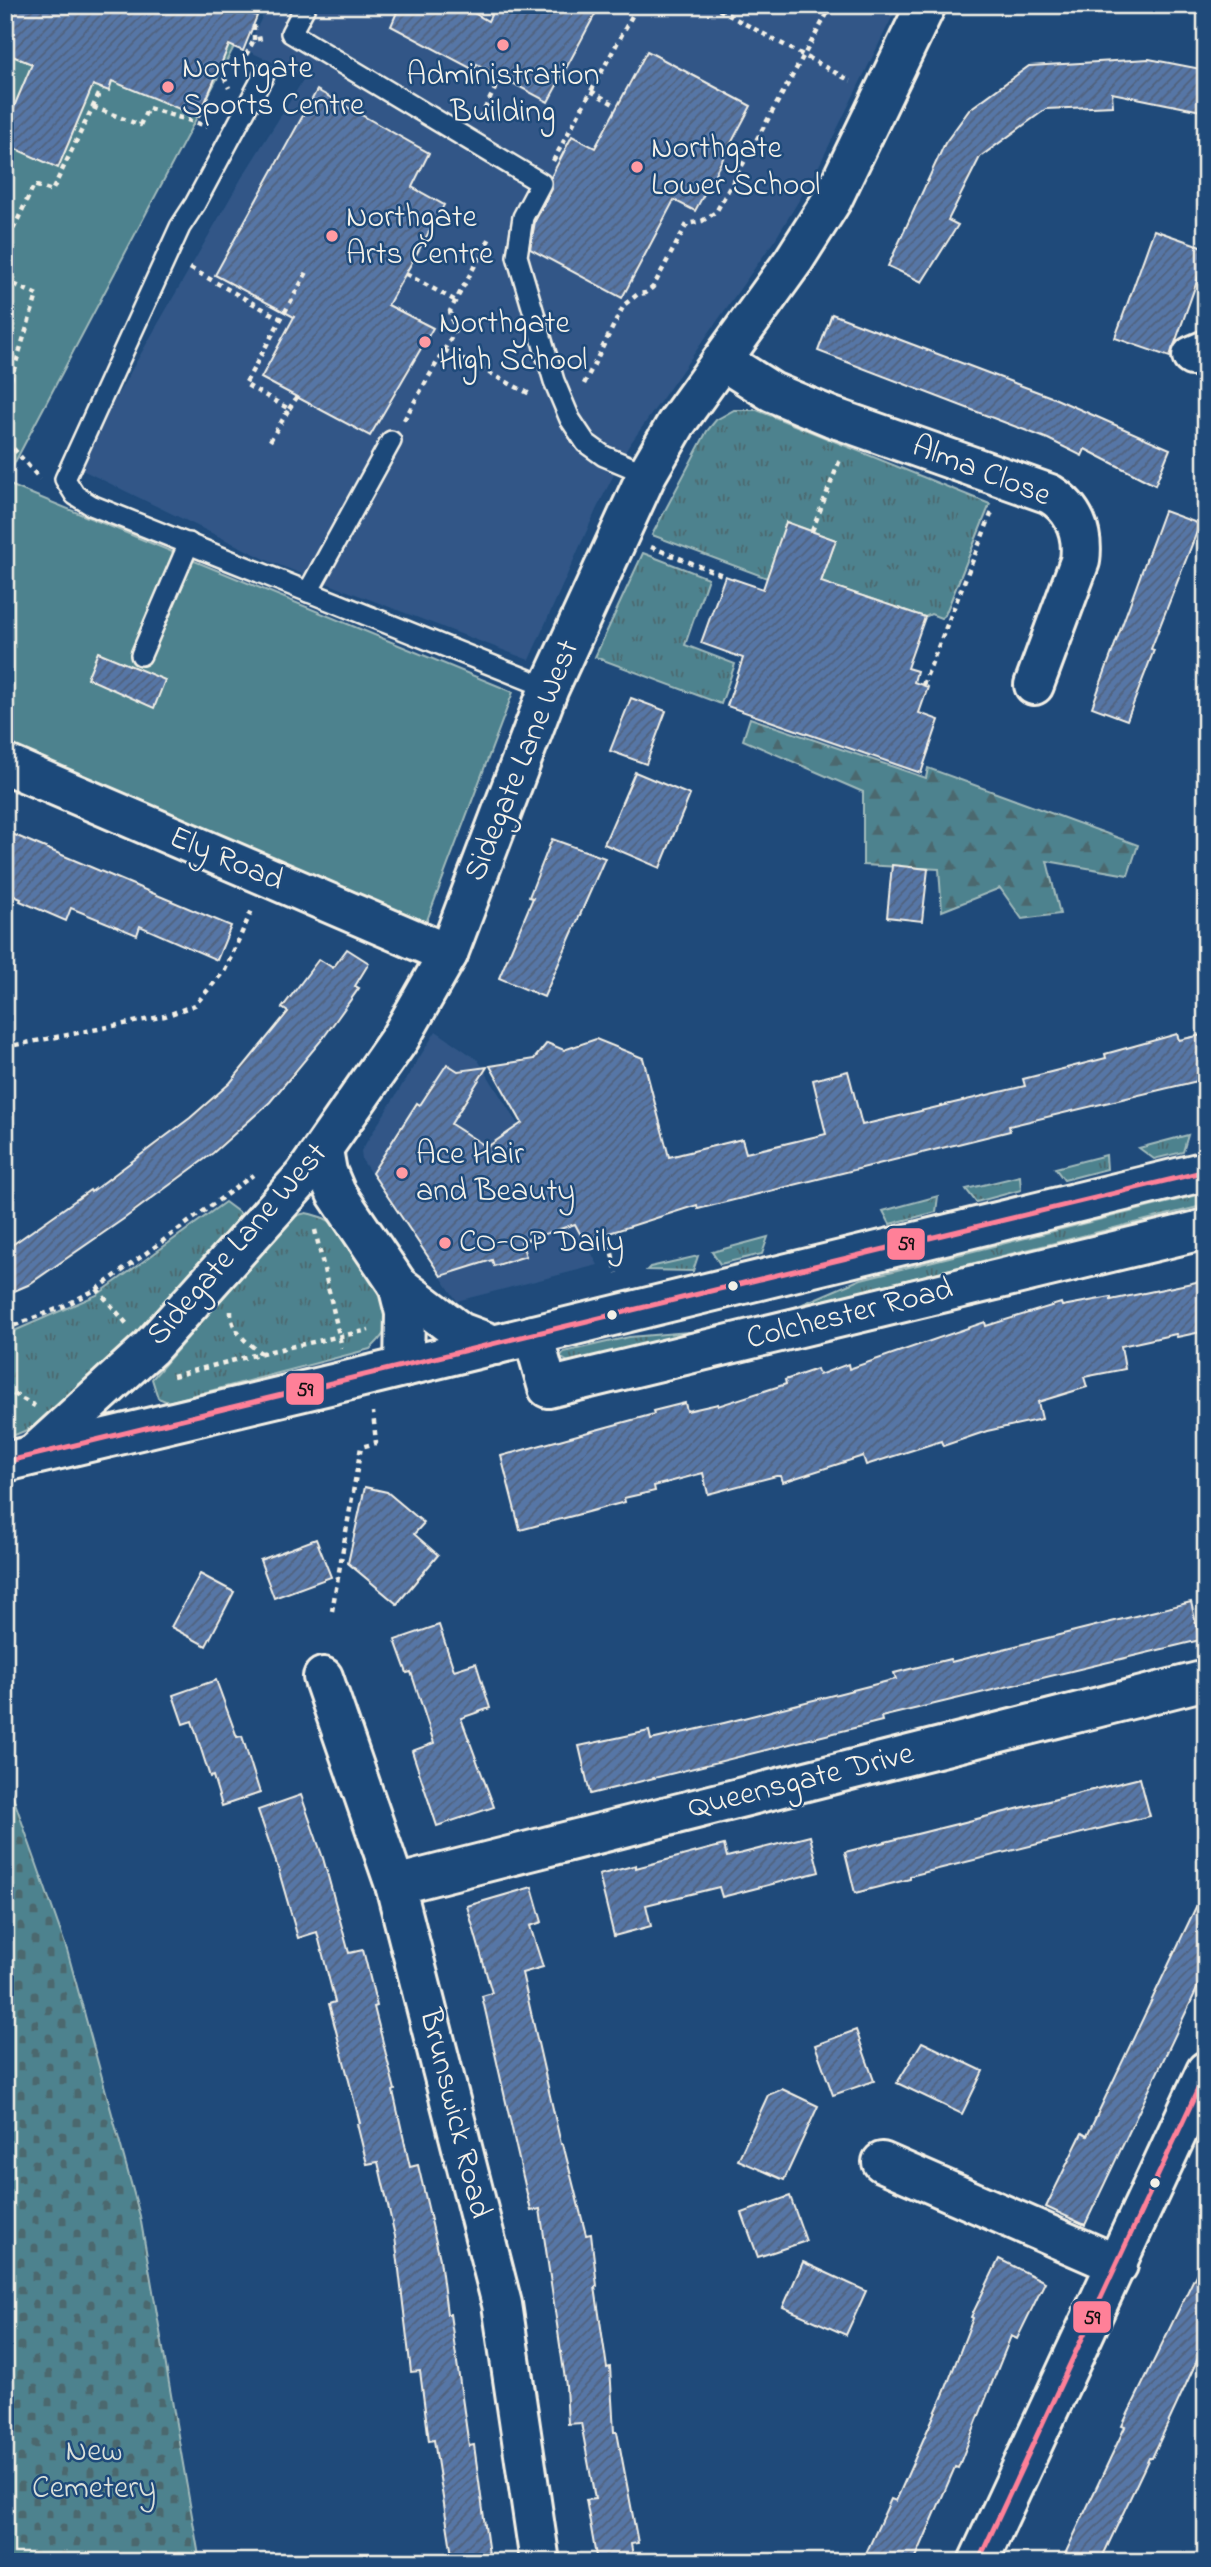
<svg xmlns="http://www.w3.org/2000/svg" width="1211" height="2567" font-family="'Indie Flower',sans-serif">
  <defs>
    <pattern id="grass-tufts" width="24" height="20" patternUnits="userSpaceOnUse" patternTransform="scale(1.75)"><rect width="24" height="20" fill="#4e828e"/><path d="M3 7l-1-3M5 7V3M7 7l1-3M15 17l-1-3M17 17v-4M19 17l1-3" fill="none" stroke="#4c686e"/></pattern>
    <pattern id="forest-firs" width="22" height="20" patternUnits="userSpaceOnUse" patternTransform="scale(1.75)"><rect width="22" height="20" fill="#4e828e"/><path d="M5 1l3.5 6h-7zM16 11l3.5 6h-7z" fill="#4c686e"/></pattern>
    <pattern id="cemetery-stones" width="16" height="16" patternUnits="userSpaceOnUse" patternTransform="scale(1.75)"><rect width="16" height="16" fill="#4e828e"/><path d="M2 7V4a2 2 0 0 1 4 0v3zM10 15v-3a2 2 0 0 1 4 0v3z" fill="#4c686e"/></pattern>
    <pattern id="building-hatch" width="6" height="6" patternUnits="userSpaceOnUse" patternTransform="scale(1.75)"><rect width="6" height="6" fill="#5676a6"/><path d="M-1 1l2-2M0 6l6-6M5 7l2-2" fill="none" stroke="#50617b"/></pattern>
  </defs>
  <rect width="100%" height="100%" fill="#1f4a7a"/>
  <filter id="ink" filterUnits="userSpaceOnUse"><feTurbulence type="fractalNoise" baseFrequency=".0143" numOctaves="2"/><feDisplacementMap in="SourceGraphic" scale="14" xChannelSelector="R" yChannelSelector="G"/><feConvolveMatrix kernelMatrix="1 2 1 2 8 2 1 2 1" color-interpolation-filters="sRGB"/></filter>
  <g filter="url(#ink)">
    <!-- built -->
    <g fill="#305787">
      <polygon points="268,5 898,5 815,174 776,238 628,447 597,508 529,660 271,562 76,467 241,179 305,77 246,50"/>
      <polygon points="436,1031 478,1060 543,1165 598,1265 457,1301 362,1160 361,1151"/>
    </g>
    <!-- grass -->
    <g fill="url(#grass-tufts)" stroke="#a1babb" stroke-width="2">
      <polygon points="734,410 757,410 990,504 945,615 941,618 931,614 925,617 821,582 836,540 787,522 767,578 652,535 707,431 716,420"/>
      <polygon points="643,553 708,578 685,645 735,664 721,704 595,657"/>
      <polygon points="1188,1135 1183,1152 1154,1159 1139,1148"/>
      <polygon points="1106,1155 1107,1169 1064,1180 1055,1168"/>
      <polygon points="1020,1176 1021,1190 976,1202 966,1189"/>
      <polygon points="1206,1193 1206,1205 791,1309 861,1279"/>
      <polygon points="938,1196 936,1212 890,1224 883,1211"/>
      <path d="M225,1202L241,1214C190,1279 86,1417 5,1438V1335L97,1295Z"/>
      <path d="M306,1213C319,1216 330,1219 340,1228C351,1238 390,1300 390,1313C391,1328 380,1340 370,1349L168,1402L158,1398L152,1379L289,1221L295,1216Z"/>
      <polygon points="768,1237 762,1254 720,1264 712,1252"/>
      <polygon points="698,1256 693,1271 647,1270 650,1267"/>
      <polygon points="713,1330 570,1363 560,1357 564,1352 629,1337"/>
    </g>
    <!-- forest -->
    <polygon fill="url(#forest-firs)" stroke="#a1babb" stroke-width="2" points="750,718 926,778 928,768 1138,845 1128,875 1047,861 1060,914 1022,919 1000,888 942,911 939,869 863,865 863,792 743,740"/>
    <!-- cemetery -->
    <polygon fill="url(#cemetery-stones)" stroke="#a1babb" stroke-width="2" points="5,1774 67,1950 140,2216 200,2562 5,2562"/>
    <!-- park -->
    <g fill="#4e828e" stroke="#a1babb" stroke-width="2">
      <polygon points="5,5 256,5 5,481"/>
      <polygon points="5,483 513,692 423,931 5,746"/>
    </g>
    <!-- building -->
    <g fill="url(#building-hatch)" stroke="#f4f1e8" stroke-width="2">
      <polygon points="5,5 233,5 257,16 243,51 229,45 199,117 112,81 109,91 93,85 58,168 5,144 5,128 32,64 5,53"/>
      <polygon points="400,5 460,5 488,21 496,5 600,5 548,102 477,64 474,70 391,26"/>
      <polygon points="647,51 751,106 695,211 674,200 622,298 530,249 535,221 552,189 551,177 572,136 595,148"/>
      <polygon points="1149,59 1206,70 1206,112 1112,93 1113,106 1046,109 980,157 948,220 958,225 922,282 888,266 945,143 970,109 1029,66"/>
      <polygon points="317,90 429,153 412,187 444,205 388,305 433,328 370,436 261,378 294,317 215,275"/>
      <polygon points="1154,230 1206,248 1206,256 1170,357 1115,338"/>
      <polygon points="832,314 1054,398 1170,449 1155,485 1085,449 1082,456 1048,439 818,351"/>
      <polygon points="1164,511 1200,524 1151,649 1154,650 1127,720 1092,707"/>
      <polygon points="786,522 836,540 821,582 925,617 907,668 917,671 914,682 928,687 919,713 939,720 921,773 727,706 743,658 701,643 725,576 763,589"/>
      <polygon points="98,652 165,680 154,708 87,678"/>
      <polygon points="631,698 666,711 646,764 610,751"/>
      <polygon points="635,772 690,795 660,868 604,844"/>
      <polygon points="5,831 231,926 217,960 140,926 137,935 71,908 66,921 20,901 21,899 5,892"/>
      <polygon points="552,839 605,858 544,997 499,978 533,898 529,897"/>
      <polygon points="892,865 928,869 922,921 887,917"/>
      <polygon points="347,949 369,963 355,986 359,988 324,1037 270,1102 213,1153 125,1218 28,1285 5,1295 5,1250 90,1190 91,1192 190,1118 230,1083 288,1012 282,1008 319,959 333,968"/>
      <polygon points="1177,1034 1179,1040 1206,1034 1206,1079 1009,1126 1010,1131 698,1209 697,1205 584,1241 575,1224 521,1242 526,1256 494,1266 492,1260 441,1276 372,1173 417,1103 420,1105 447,1064 458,1071 487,1067 451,1124 487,1147 522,1123 490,1066 534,1059 547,1043 564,1050 596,1039 643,1058 669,1157 742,1139 746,1153 826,1134 813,1080 848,1071 862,1125 1025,1086 1023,1079 1106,1058 1105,1054"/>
      <polygon points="1206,1280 1206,1331 1177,1337 1176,1334 1121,1346 1125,1369 1084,1377 1087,1387 1038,1402 1042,1419 987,1431 943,1446 941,1441 866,1465 863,1456 783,1482 781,1476 776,1476 708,1494 703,1473 654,1486 655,1491 624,1498 625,1502 520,1530 501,1456 654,1414 653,1411 685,1403 687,1411 718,1404 718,1406 786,1384 785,1380 817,1369 819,1375 848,1364 849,1369 985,1322 986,1326 1061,1303 1062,1306 1111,1297 1111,1300"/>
      <polygon points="365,1487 387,1492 424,1523 414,1534 438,1555 397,1604 348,1563"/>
      <polygon points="316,1539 331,1577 274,1598 260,1560"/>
      <polygon points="200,1574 234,1592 206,1646 171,1627"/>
      <polygon points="1191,1602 1200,1640 881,1717 882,1721 590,1794 579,1746 649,1731 651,1740 724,1723 896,1679 894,1673 950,1659 951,1662"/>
      <polygon points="439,1625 454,1670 476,1663 490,1708 461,1718 494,1807 437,1826 412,1751 434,1743 411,1672 407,1673 395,1640"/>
      <polygon points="216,1680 237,1737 242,1736 260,1793 222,1806 213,1776 210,1777 192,1721 183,1724 173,1695"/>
      <polygon points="1140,1778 1150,1816 910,1876 910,1879 855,1893 845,1852"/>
      <polygon points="301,1795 323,1858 349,1953 363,1950 377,2006 374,2007 395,2090 393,2091 410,2167 418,2165 440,2259 447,2314 450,2314 469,2446 474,2445 490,2562 453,2562 434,2440 429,2441 420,2371 411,2372 395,2236 378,2162 367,2164 357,2124 360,2123 329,2004 335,2002 317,1932 298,1938 277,1865 258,1810"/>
      <polygon points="810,1836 819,1872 722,1897 719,1887 646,1905 651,1926 614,1936 599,1875 636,1865 636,1868 724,1845 727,1857"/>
      <polygon points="1206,1886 1206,1970 1085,2225 1046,2207 1082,2133 1087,2136"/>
      <polygon points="532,1887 542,1922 530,1926 543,1967 522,1973 561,2144 563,2144 586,2235 591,2234 597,2286 595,2287 607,2368 610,2367 614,2432 617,2432 638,2543 631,2544 634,2562 597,2562 586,2500 595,2499 581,2423 568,2424 566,2386 540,2209 531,2211 517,2151 482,1996 492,1993 467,1906"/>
      <polygon points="856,2030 874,2081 833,2095 815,2045"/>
      <polygon points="922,2042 983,2071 962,2114 897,2083"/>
      <polygon points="782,2089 818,2106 784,2180 738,2160 768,2095"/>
      <polygon points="790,2196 806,2241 758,2257 742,2213"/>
      <polygon points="1206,2254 1206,2341 1152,2458 1149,2458 1100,2562 1081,2562 1065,2554 1125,2427 1122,2426"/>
      <polygon points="999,2259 1045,2282 1017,2339 1011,2336 958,2468 955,2467 914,2562 862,2562 891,2499 896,2501 944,2393 973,2318 971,2317"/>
      <polygon points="803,2262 866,2291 846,2335 783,2307"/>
    </g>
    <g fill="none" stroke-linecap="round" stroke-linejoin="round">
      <!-- service casing -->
      <g stroke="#f4f1e8" stroke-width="24">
        <g id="service">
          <polyline points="306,5 291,33 541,183 523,217 517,256 554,381 570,419 586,443 604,456 647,474"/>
          <polyline points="264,75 195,204 180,227 65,479 75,495 91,505 549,688"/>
          <polyline points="308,592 391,441"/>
          <polyline points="141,655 189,543"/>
        </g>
      </g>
      <!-- minor casing -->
      <g stroke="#f4f1e8" stroke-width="44">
        <g id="minor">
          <polyline points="1192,356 1206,350"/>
          <path d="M723,361L772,392L832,417L1050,494C1074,509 1084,532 1080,561L1034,685"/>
          <polyline points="5,764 448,954"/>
          <polyline points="533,1335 548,1388 1206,1229"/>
          <polyline points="323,1677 395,1885 502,2304 540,2562"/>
          <polyline points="395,1885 1206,1680"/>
          <polyline points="882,2162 1118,2265"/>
          <polyline points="978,2562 1206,2071"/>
        </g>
      </g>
      <!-- tertiary casing -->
      <g stroke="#f4f1e8" stroke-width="44">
        <g id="tertiary">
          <polyline points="323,1150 327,1172 336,1193 398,1285 405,1313 404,1367"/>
          <polyline points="398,1285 460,1332 495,1345"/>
          <polyline points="34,1454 150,1348 304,1176 400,1038 448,954 549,688 647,474 676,424 794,260 832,200 926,5"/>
        </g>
      </g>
      <!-- primary casing -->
      <g stroke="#f4f1e8" stroke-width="44">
        <polyline id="primary" points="5,1462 350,1380 1206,1171"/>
      </g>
      <!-- path -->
      <g stroke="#f4f1e8" stroke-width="4.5" stroke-dasharray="5 5" stroke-linecap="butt">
        <polyline points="710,5 851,81"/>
        <polyline points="254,40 254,22"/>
        <polyline points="246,55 254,40 266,37"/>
        <polyline points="220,68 229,88"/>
        <polyline points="591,91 617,106"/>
        <polyline points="93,107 140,125 148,108 207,126"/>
        <polyline points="480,118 501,77"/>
        <polyline points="553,161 638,5"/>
        <polyline points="5,247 34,185 52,191 102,88"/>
        <polyline points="190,268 281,319"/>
        <polyline points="406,274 456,301"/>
        <polyline points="5,280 37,295 5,398"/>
        <polyline points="444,350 532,395"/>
        <polyline points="584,384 624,305 638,294 646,293 653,287 687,224 702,221 716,212 832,5"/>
        <polyline points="289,409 297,397"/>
        <polyline points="404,420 455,331 450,311 491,236"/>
        <polyline points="270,441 289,409 245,384 307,272"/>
        <polyline points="5,444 12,447 40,479"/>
        <polyline points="812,531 841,457"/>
        <polyline points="651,547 725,576"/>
        <polyline points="923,685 992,512"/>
        <polyline points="5,1047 165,1016 195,1005 225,970 252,910"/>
        <polyline points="315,1230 342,1348"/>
        <polyline points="607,1234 617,1273"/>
        <polyline points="97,1289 127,1324"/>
        <path d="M231,1311C230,1330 247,1343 261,1353"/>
        <polyline points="5,1329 62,1307 97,1289 253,1175"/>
        <polyline points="173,1376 262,1353 369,1330"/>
        <polyline points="5,1389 35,1406"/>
        <polyline points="332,1611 361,1447 376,1443 373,1412"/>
      </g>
      <!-- service -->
      <use href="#service" stroke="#1f4a7a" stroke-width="19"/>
      <!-- minor -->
      <use href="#minor" stroke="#1f4a7a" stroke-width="38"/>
      <!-- tertiary -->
      <use href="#tertiary" stroke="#1f4a7a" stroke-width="38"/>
      <!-- primary -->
      <use href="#primary" stroke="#1f4a7a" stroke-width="38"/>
      <!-- bus-1 casing -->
      <g stroke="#1f4a7a" stroke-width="10">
        <g id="bus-1">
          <polyline points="5,1462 1206,1171"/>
          <polyline points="978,2562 1206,2072"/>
        </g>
      </g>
      <!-- bus-1 -->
      <use href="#bus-1" stroke="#ff8098" stroke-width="5"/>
    </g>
  </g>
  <!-- markers -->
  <g fill="#ff9aa2" stroke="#1f4a7a" stroke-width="2.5">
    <circle cx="503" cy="45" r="7"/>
    <circle cx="168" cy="87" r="7"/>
    <circle cx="637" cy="167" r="7"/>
    <circle cx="332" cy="236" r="7"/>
    <circle cx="425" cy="342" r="7"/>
    <circle cx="402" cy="1173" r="7"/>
    <circle cx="445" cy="1243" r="7"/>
  </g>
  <g fill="#f4f1e8" stroke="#1f4a7a" stroke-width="2.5">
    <circle cx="733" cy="1286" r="6"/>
    <circle cx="612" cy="1315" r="6"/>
    <circle cx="1155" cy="2183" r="6"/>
  </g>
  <g text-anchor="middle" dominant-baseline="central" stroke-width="5" stroke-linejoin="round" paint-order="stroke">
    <!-- poi labels -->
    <g font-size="32" fill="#f4f1e8" stroke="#1f4a7a" text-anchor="start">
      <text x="182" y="69">Northgate<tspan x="182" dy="37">Sports Centre</tspan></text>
      <text x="503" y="76" text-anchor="middle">Administration<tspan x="503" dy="37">Building</tspan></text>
      <text x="651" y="149">Northgate<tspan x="651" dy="37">Lower School</tspan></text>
      <text x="346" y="218">Northgate<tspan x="346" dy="37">Arts Centre</tspan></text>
      <text x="439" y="324">Northgate<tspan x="439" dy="37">High School</tspan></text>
      <text x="416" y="1155">Ace Hair<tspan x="416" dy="37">and Beauty</tspan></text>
      <text x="459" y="1243">CO-OP Daily</text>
    </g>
    <!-- street labels -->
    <g font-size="32" fill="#f4f1e8" stroke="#1f4a7a">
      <text transform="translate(981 472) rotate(21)">Alma Close</text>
      <text transform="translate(523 761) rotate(-68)">Sidegate Lane West</text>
      <text transform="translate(226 860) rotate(23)">Ely Road</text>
      <text transform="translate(238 1245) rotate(-49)">Sidegate Lane West</text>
      <text transform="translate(850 1315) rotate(-14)">Colchester Road</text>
      <text transform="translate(801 1782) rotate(-14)">Queensgate Drive</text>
      <text transform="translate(454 2114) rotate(76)">Brunswick Road</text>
    </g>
    <!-- park labels -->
    <g font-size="32" fill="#dbe0da" stroke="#1f4a7a">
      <text x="94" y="2452">New<tspan x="94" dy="37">Cemetery</tspan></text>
    </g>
  </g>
  <g stroke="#1f4a7a" stroke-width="2.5">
    <rect x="886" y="1227" width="40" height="34" rx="7" fill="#ff8098"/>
    <rect x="285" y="1372" width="40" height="34" rx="7" fill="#ff8098"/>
    <rect x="1072" y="2300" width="40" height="34" rx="7" fill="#ff8098"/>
  </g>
  <g font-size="19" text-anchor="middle" font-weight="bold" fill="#111">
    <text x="906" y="1250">59</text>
    <text x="305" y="1396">59</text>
    <text x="1092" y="2324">59</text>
  </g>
  <!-- margin -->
  <rect width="1211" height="2567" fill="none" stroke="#1f4a7a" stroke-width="28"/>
  <rect x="14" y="14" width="1183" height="2539" fill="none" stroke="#f4f1e8" stroke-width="2.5" filter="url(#ink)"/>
</svg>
